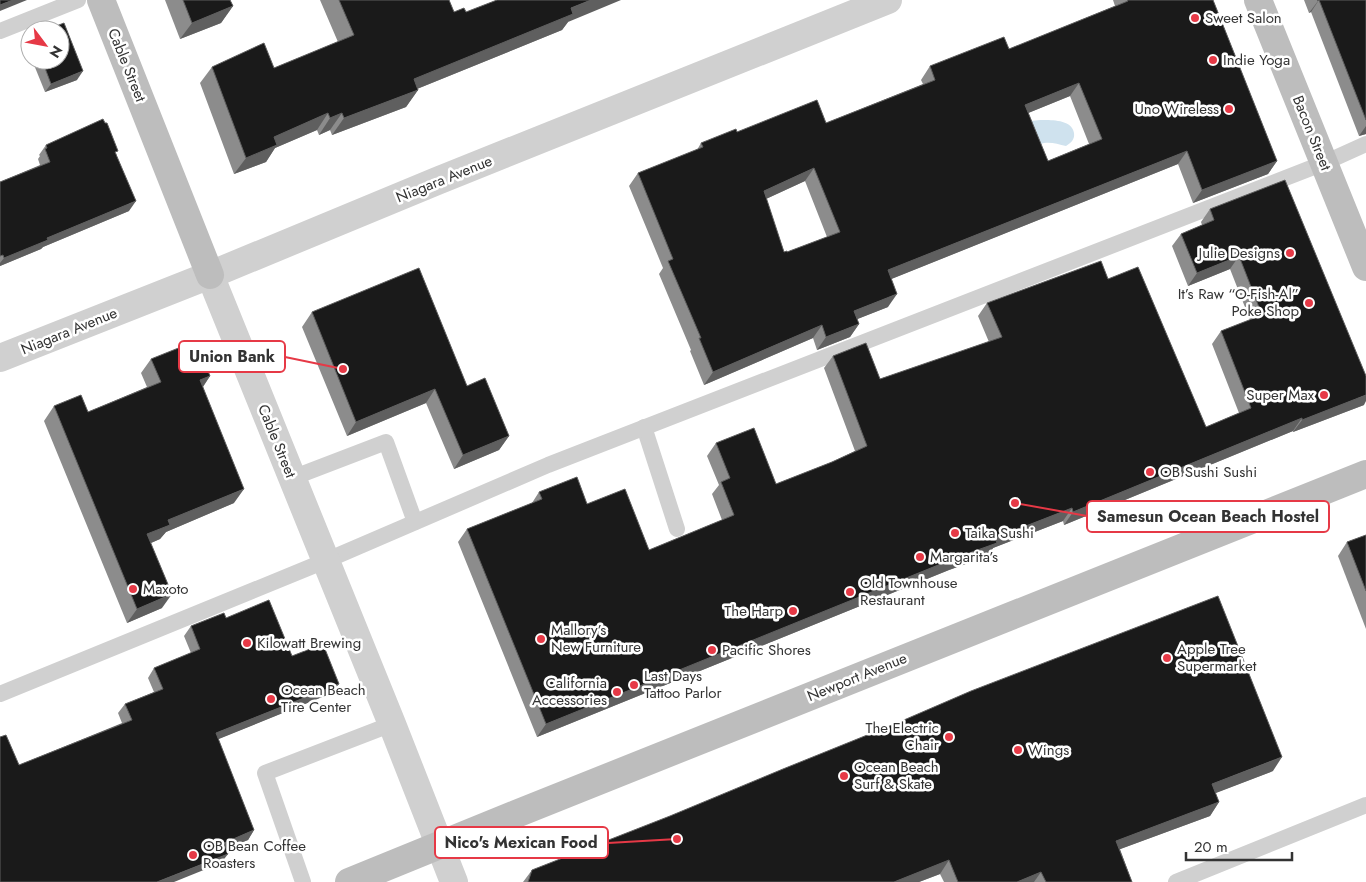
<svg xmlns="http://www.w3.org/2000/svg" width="1366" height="882" font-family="Jost,sans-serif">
  <rect width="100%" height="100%" fill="#fff"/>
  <!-- water -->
  <path fill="#cfe2ee" d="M1040,120C1050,120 1072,119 1074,133C1075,139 1071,143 1066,146C1057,144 1049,141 1040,144L1031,121Z"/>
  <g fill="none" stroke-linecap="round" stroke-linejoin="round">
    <!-- lane -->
    <g stroke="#d0d0d0" stroke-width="16">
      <polyline points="0,31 78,0"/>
      <polyline points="644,427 677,529"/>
      <polyline points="292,478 386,442 415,522"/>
      <polyline points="0,694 325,561 548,465 1324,163 1366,144"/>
      <polyline points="303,882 265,773 392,724"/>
      <polyline points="1176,882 1366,805"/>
    </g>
    <!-- street -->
    <g stroke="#d0d0d0" stroke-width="28">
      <polyline points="210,275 392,724 454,882"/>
      <polyline points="0,358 210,275 437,181 888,0"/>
    </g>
    <!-- secondary -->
    <g stroke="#bdbdbd" stroke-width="28">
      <polyline points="101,0 210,275"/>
      <polyline points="1258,0 1366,267"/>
      <polyline points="349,882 516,814 1366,474"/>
    </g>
  </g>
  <!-- wall -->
  <g fill="#8c8c8c" fill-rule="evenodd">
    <polygon points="165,0 230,0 233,6 221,23 180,39"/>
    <polygon points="320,0 449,0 454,12 466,12 568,22 562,30 417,89 418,90 406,107 332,135 330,130 319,135 317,130 275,148 266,162 234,174 200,83 212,67 274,68 338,42"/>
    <path d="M1113,0H1213L1277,161L1268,174L1193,203L1178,164L891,279L888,307L857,319L859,324L850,337L817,350L813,338L704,385L690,351L691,350L659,274L663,268L629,186L638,173L697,150L701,143L737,132L826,123L923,84L921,80L930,66L1009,49L1115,6ZM1070,96L1089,144L1048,161L1028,113ZM805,181L827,237L787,252H784L766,199Z"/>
    <polygon points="1304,0 1366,0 1366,134 1359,136 1311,12 1309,13"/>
    <polygon points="30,38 30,54 26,44"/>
    <polygon points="32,60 60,60 77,80 45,92"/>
    <polygon points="46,145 116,153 129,211 43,247 41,249 0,266 0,182 40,165 38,159 40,156 39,155"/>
    <polygon points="1210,209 1364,405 1293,432 1293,431 1064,525 1063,521 993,548 988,556 949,570 537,737 458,542 467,529 532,503 539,492 587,504 649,550 722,520 712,494 719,485 707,456 716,443 776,484 832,462 855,451 824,368 833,356 880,379 989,342 978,316 987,303 1108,279 1206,427 1239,413 1212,344 1221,331 1250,320 1230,269 1188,286 1172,246 1181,234 1202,225 1201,222"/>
    <polygon points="312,312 467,386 509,436 499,450 454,469 426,403 347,436 302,327"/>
    <polygon points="151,359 210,376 203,387 234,503 166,532 160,539 151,543 162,608 127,623 44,421 54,406 88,412 147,387 141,373"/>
    <polygon points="1366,535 1366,629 1338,556 1347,542"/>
    <polygon points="226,618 292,656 332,693 218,739 254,830 248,840 226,849 221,863 19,765 122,723 118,713 125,704 154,692 148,678 154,668 191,653 184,636 191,626"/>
    <polygon points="1273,771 1215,793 1219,802 1210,816 1120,849 1132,882 944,882 940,874 919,882 523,882 532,870"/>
  </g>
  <!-- shaded-wall -->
  <g fill="#5f5f5f">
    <polygon points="13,0 27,0 0,11 0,5"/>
    <polygon points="591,0 621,0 568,22 562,30 402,95 414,79 571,8"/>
    <polygon points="1319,0 1311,12 1309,13 1318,1"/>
    <polygon points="233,6 221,23 180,39 192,23"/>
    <polygon points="83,71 77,80 45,92 51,84"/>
    <polygon points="1079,83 1070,96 1016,118 1025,105"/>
    <polygon points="418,90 406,107 332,135 344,118"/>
    <polygon points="328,113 317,130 275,148 266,162 234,174 246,158 274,137"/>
    <polygon points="342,113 330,130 319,135 330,118"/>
    <polygon points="1366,126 1366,134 1359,136"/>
    <polygon points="1187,151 1178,164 879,284 888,270"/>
    <polygon points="1277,161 1268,174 1193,203 1202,190"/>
    <polygon points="814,168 805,181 755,204 764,191"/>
    <polygon points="136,201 129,211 43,247 41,249 0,266 0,263 4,258 47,238"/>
    <polygon points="1239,256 1230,269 1188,286 1197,273"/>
    <polygon points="897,294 888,307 845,324 854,311"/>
    <polygon points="859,324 850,337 817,350 826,337"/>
    <polygon points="822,325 813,338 704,385 713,372"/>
    <polygon points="210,376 200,391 200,380"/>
    <polygon points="435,389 426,403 347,436 356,422"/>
    <polygon points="1366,395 1366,401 1364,405 1293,432 1302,420"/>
    <polygon points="1302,418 1293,431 1064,525 1073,512"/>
    <polygon points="509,436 499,450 454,469 463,455"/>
    <polygon points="244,489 234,503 166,532 160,539 137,549 147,534 168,520"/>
    <polygon points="1072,508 1063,521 993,548 988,556 949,570 537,737 546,724 995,538"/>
    <polygon points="172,594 162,608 127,623 137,609"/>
    <polygon points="339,684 332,693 209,743 216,733"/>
    <polygon points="1282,757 1273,771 1203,798 1212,784"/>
    <polygon points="1219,802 1210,816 1107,854 1116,841"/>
    <polygon points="254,830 248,840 217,852 224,843"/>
    <polygon points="228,854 221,863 174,882 157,882"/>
    <polygon points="949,860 940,874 919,882 894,882"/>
    <polygon points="1041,872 1034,882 1017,882"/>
  </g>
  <!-- building -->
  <g fill="#1a1a1a" stroke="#5f5f5f" fill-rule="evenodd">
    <polygon points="0,0 13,0 0,5"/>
    <polygon points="183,0 230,0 233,6 192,23"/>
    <polygon points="339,0 449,0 454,12 464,8 466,12 497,0 591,0 571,8 573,14 414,79 418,90 344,118 342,113 330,118 328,113 274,137 277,145 246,158 212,67 264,43 274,68 354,35"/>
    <path d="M1127,0H1213L1277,161L1202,190L1187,151L888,270L897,294L854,311L859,324L826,337L822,325L713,372L699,338H701L668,261L673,259L638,173L703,147L701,143L736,129L737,132L817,100L826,123L935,80L930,66L1004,37L1009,49L1128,1ZM1079,83L1102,139L1048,161L1025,105ZM814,168L840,232L787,252V251L784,252L764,191Z"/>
    <polygon points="1317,0 1366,0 1366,120 1319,0 1318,1"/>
    <polygon points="64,23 83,71 51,84 42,60 60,60 60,30 46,30"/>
    <polygon points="103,119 105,123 107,123 118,151 115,152 136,201 47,238 48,240 4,258 3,255 0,256 0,182 50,162 45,149 47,148 46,145"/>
    <polygon points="1285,180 1366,376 1366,395 1302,420 1302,418 1073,512 1072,508 995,538 997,543 958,557 546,724 467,529 542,499 539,492 577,477 587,504 625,489 649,550 734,515 721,482 730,478 716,443 754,428 776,484 832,462 867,446 833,356 866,343 880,379 1002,337 987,303 1101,261 1108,279 1138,267 1206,427 1251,408 1221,331 1262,315 1239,256 1197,273 1181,234 1214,220 1210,209"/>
    <polygon points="419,268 467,386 485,378 509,436 463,455 435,389 356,422 312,312"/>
    <polygon points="196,341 210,376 200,380 244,489 168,520 170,525 147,534 172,594 137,609 54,406 81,395 88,412 161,382 151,359"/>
    <polygon points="1366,535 1366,591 1347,542"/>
    <polygon points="1218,596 1282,757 1212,784 1219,802 1116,841 1132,882 1046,882 1041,872 1017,882 958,882 949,860 894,882 528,882 532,870 670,816 783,769 897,723 971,691"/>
    <polygon points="269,600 292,656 323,644 339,684 216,733 254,830 224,843 228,854 157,882 0,882 0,737 6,735 19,765 132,720 125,704 163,689 154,668 200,649 191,626 224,613 226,618"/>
  </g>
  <!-- markers -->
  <g fill="#e63946" stroke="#fff" stroke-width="2">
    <circle cx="1195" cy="18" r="5"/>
    <circle cx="1213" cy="60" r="5"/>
    <circle cx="1229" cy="109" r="5"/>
    <circle cx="1290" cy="253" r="5"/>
    <circle cx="1309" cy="303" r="5"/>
    <circle cx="1324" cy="395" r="5"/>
    <circle cx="1150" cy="472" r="5"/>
    <circle cx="955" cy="533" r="5"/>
    <circle cx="920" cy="557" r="5"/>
    <circle cx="133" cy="589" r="5"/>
    <circle cx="850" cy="592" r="5"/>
    <circle cx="793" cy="611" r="5"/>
    <circle cx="541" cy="639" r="5"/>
    <circle cx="247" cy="643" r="5"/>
    <circle cx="712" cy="650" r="5"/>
    <circle cx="1167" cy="658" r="5"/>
    <circle cx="634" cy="685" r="5"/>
    <circle cx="617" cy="692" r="5"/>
    <circle cx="271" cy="699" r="5"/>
    <circle cx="949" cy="737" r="5"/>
    <circle cx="1018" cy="750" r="5"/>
    <circle cx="844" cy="776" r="5"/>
    <circle cx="193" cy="855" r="5"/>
  </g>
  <g text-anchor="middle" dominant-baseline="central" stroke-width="5" stroke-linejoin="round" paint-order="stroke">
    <!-- poi labels -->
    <g font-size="15" fill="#333" stroke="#fff" text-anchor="start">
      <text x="1205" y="18">Sweet Salon</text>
      <text x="1223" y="60">Indie Yoga</text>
      <text x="1219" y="109" text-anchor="end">Uno Wireless</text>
      <text x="1280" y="253" text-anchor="end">Julie Designs</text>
      <text x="1299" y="294" text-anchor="end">It’s Raw “O-Fish-Al”<tspan x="1299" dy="17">Poke Shop</tspan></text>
      <text x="1314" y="395" text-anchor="end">Super Max</text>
      <text x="1160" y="472">OB Sushi Sushi</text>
      <text x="965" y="533">Taika Sushi</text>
      <text x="930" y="557">Margarita’s</text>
      <text x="860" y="583">Old Townhouse<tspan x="860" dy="17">Restaurant</tspan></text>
      <text x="143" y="589">Maxoto</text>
      <text x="783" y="611" text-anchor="end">The Harp</text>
      <text x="551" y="630">Mallory’s<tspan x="551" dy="17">New Furniture</tspan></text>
      <text x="257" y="643">Kilowatt Brewing</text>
      <text x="1177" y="649">Apple Tree<tspan x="1177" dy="17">Supermarket</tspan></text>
      <text x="722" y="650">Pacific Shores</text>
      <text x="644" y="676">Last Days<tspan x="644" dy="17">Tattoo Parlor</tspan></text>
      <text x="607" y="683" text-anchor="end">California<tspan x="607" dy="17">Accessories</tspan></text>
      <text x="281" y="690">Ocean Beach<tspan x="281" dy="17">Tire Center</tspan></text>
      <text x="939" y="728" text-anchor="end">The Electric<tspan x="939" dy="17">Chair</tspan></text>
      <text x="1028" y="750">Wings</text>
      <text x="854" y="767">Ocean Beach<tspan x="854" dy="17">Surf &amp; Skate</tspan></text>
      <text x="203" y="846">OB Bean Coffee<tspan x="203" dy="17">Roasters</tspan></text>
    </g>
    <!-- street labels -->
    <g font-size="15" fill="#333" stroke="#fff">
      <text transform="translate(127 65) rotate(68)">Cable Street</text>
      <text transform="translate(1312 133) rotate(68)">Bacon Street</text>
      <text transform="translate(444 179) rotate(-22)">Niagara Avenue</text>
      <text transform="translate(69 331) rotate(-22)">Niagara Avenue</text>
      <text transform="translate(277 441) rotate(68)">Cable Street</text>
      <text transform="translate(857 677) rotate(-22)">Newport Avenue</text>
    </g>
  </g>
  <!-- callouts -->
  <path fill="none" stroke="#e63946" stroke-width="2" d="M343 369L285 357M1015 503L1087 516M677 839L608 843"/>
  <g fill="#e63946" stroke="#fff" stroke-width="2">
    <circle cx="343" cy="369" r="5"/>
    <circle cx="1015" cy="503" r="5"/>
    <circle cx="677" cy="839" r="5"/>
  </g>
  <g fill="#fff" stroke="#e63946" stroke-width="2">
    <rect x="179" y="341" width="106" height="31" rx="5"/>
    <rect x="1087" y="501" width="242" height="31" rx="5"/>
    <rect x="435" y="827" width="173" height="31" rx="5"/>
  </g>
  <g font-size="16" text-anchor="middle" font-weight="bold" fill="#333">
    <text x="232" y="362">Union Bank</text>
    <text x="1208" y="522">Samesun Ocean Beach Hostel</text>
    <text x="521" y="848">Nico's Mexican Food</text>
  </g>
  <!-- north arrow -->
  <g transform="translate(45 45) rotate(122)"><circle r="24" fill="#ffffff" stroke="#adadad"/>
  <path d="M0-4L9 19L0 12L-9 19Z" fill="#e63946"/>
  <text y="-8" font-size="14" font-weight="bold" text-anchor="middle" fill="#333333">N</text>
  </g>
  <!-- scale -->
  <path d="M1186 852v8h106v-8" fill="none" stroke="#333333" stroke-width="2.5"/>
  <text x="1194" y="852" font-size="15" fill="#333333" stroke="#ffffff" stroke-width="4" paint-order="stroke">20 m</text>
</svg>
